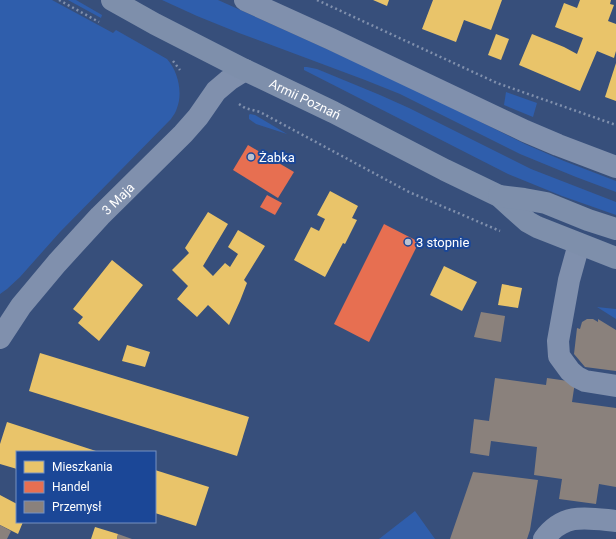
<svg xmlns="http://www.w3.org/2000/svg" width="616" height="539" font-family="Roboto,sans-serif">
  <rect width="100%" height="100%" fill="#374f7b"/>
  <!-- green -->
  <g fill="#2f5eac">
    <path d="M0,0H52L113,33L116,30L167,59C178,71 183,93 177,108C176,112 173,116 171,119L60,232L20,277L7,289L0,294Z"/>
    <polygon points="68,0 76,0 102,15 101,18"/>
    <polygon points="162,0 218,0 400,82 525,144 564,161 616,181 616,192 576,177 520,154 400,94 365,80 239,33 197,16"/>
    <polygon points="304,67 307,67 317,69 380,95 409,108 531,169 616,202 616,215 562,196 508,174 304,70"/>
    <polygon points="506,92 537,103 533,117 504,105"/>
    <polygon points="250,114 255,115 287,134 256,124 249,119 249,115"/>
    <polygon points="597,307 616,309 616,319"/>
    <polygon points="415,511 435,539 379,539"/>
  </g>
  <!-- homes -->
  <g fill="#e9c46a">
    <polygon points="373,0 389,0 387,6"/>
    <polygon points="433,0 502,0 491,30 464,20 456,42 422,29"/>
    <polygon points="580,0 611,0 610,4 614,5 608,21 616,24 616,51 614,58 597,51 580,91 519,65 532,34 564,47 577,54 583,38 555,27 564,3 577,8"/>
    <polygon points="496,34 509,39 501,60 488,55"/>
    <polygon points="616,63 616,101 605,97"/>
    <polygon points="330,191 358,206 352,218 357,220 345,244 343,243 325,277 294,260 311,227 319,231 325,219 317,215"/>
    <polygon points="208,212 228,224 203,266 213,276 225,263 230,267 238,254 228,247 238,230 265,246 244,280 247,283 240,301 229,325 208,305 197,317 177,299 188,286 172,270 189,253 185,248"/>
    <polygon points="112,260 143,285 99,341 78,323 83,317 73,309"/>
    <polygon points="444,266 477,282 462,311 430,295"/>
    <polygon points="502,284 522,288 518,308 498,305"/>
    <polygon points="127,345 150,352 145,367 122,361"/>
    <polygon points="40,353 249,417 237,456 29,391"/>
    <polygon points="7,422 99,452 17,452 17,469 0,464 0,444"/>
    <polygon points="155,470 209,487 196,526 155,513"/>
    <polygon points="0,495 17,504 17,522 23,522 18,534 0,525"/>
    <polygon points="95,527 118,534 117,539 91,539"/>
  </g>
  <!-- shops -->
  <g fill="#e76f51">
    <polygon points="248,145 294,172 278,198 233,170"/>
    <polygon points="267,195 282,203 275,215 260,207"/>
    <polygon points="384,224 419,242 369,342 334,324"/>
  </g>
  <!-- industry -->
  <g fill="#8a817c">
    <polygon points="481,312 505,316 501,342 474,337"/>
    <polygon points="587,319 593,319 598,322 598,319 616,330 616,371 585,367 574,354 577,328 580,329 582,322"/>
    <polygon points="495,378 546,385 547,378 575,382 572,402 616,408 616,487 599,484 596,504 559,499 562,479 534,475 537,447 491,441 489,456 470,453 474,419 489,421"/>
    <polygon points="473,472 538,480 530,530 527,539 450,539"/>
    <polygon points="0,525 11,531 7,539 0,539"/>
    <polygon points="118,534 132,539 117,539"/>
  </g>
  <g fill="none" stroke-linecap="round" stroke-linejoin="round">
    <!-- path -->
    <g stroke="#8090ad" stroke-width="2.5" stroke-dasharray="2 3" stroke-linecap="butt">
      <polyline points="59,0 99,22"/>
      <polyline points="317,0 497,83 616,125"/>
      <polyline points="173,61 180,70"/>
      <polyline points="239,104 245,108 260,112 409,192 500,231"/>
    </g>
    <!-- minor -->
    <g stroke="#8090ad" stroke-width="22">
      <polyline points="245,0 331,39 525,131 558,145 616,167"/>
      <polyline points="579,244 569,280 558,341 559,356 570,371 577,377 585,381 616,386"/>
      <path id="s1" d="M0,338L21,306L57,263L100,216L183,134L198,117L216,91L229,80L245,70"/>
      <path d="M544,539C564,512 587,518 616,521"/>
    </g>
    <!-- major -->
    <g stroke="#7e8fab" stroke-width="22">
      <path id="s2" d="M112,0L155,24L245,70L333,112L445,170L499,196L511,207L528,222L537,227L616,258"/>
      <polyline points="499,196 524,199 546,203 588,220 616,229"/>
    </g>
  </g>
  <!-- markers -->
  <g fill="#b9c1d1" stroke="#1b4797" stroke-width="1.5">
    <circle cx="251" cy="157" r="4"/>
    <circle cx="408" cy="242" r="4"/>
  </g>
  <g text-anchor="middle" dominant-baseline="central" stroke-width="4" stroke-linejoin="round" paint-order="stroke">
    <!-- street labels -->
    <g font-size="13" fill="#fff" stroke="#1b4797">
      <text stroke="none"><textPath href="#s2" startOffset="217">Armii Poznań</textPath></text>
      <text stroke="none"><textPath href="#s1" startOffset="183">3 Maja</textPath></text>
    </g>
    <!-- poi labels -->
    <g font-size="13" fill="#fff" stroke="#1b4797" text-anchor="start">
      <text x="259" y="157">Żabka</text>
      <text x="416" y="242">3 stopnie</text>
    </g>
  </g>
  <!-- legend -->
  <rect x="16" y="451" width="140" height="72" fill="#1b4797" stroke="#7691c1"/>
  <rect x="24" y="461" width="20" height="12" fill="#e9c46a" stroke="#7691c1"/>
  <text x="52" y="471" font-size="12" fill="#ffffff">Mieszkania</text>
  <rect x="24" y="481" width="20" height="12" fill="#e76f51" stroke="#7691c1"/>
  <text x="52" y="491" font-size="12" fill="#ffffff">Handel</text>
  <rect x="24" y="501" width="20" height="12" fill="#8a817c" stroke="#7691c1"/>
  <text x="52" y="511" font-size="12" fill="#ffffff">Przemysł</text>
</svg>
